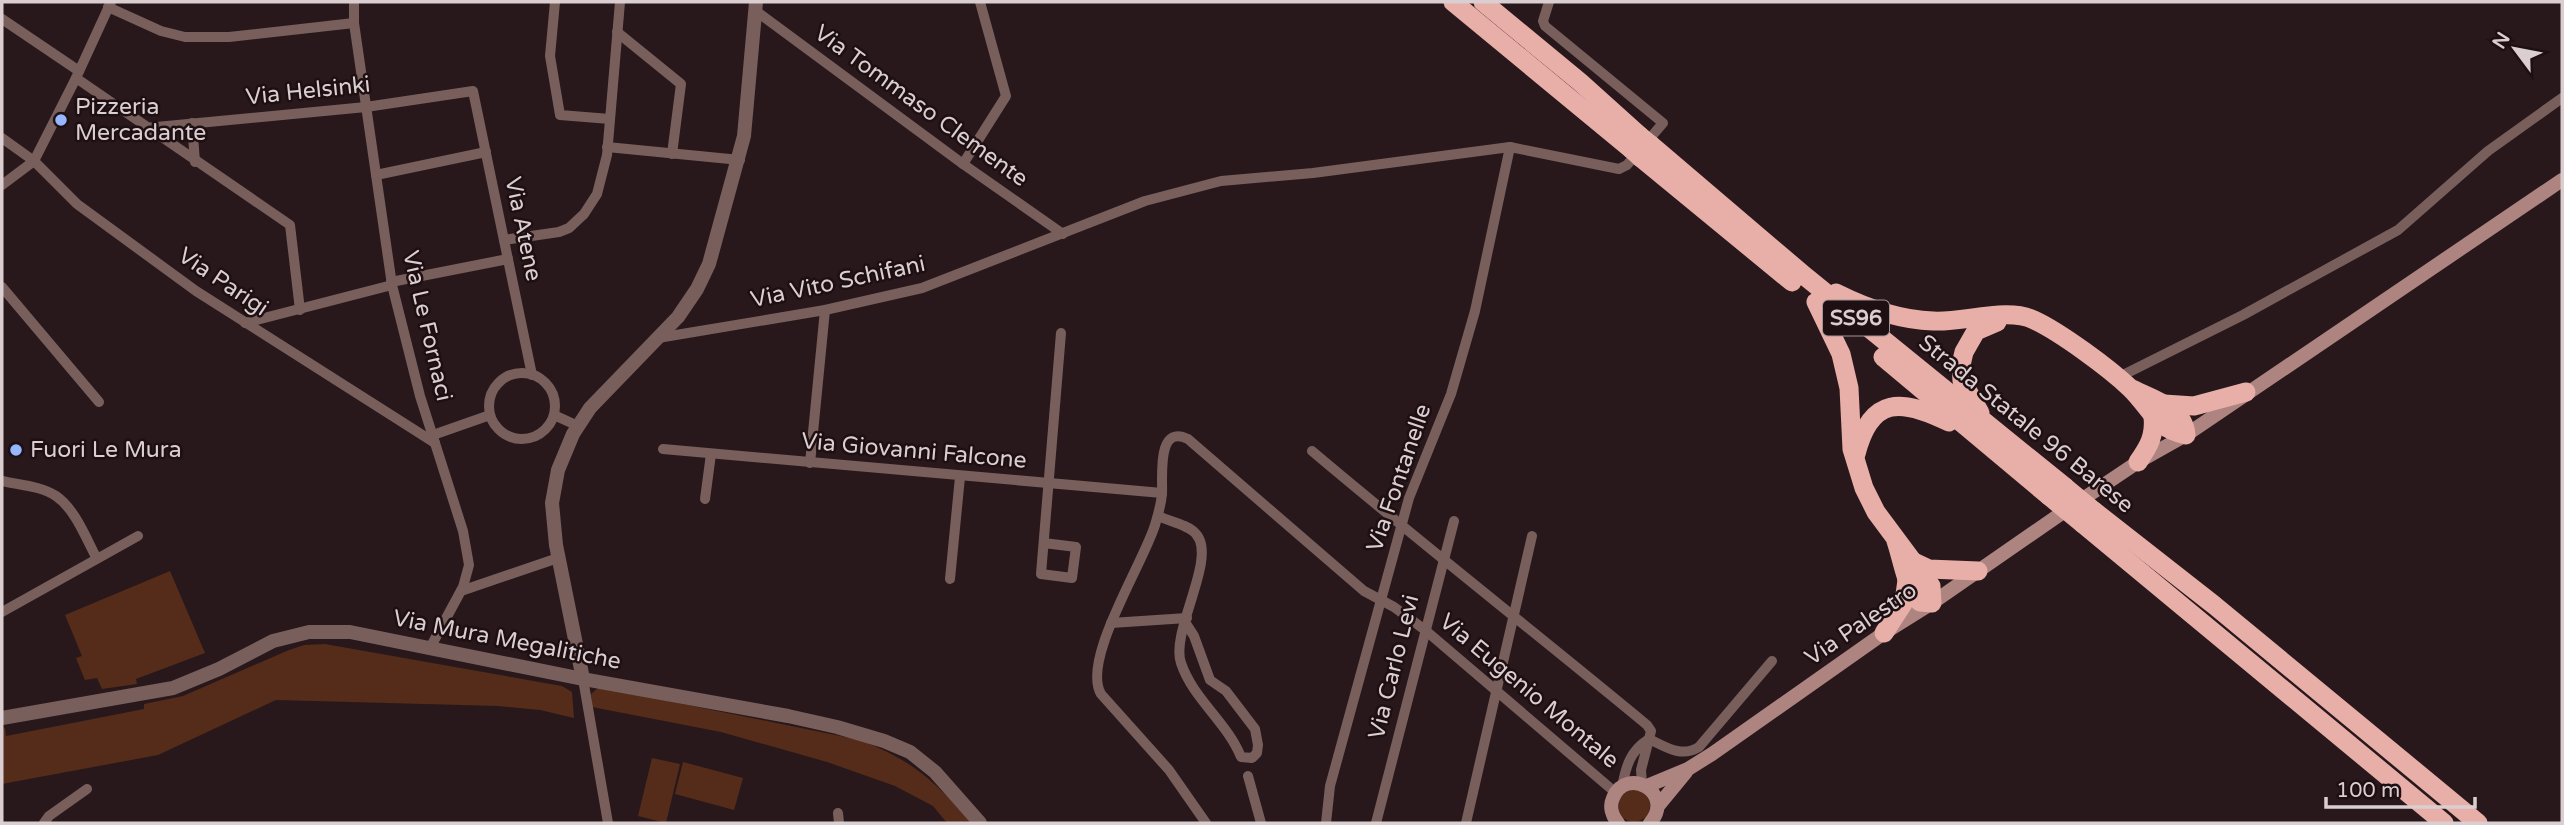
<svg xmlns="http://www.w3.org/2000/svg" width="2564" height="825" font-family="'Varela Round',sans-serif">
  <rect width="100%" height="100%" fill="#28181b"/>
  <!-- green -->
  <g fill="#542c19">
    <polygon points="170,571 205,653 136,679 137,684 102,689 97,678 85,680 76,658 82,656 65,615"/>
    <polygon points="325,644 562,686 572,692 574,718 540,710 498,706 276,700 158,755 2,784 2,729 5,728 6,736 144,709 144,704 183,696 289,650 304,645"/>
    <path d="M599,687L860,740C913,761 934,780 971,823H947L933,806L895,786L827,762L721,732L592,707L591,694Z"/>
    <polygon points="652,758 680,764 666,823 638,816"/>
    <polygon points="683,762 743,778 734,810 675,794"/>
    <circle cx="1634" cy="806" r="16"/>
  </g>
  <g fill="none" stroke-linecap="round" stroke-linejoin="round">
    <!-- minor -->
    <g stroke="#785f5c" stroke-width="10">
      <polyline points="354,2 354,23 392,285 420,396 463,531 469,565 463,587 430,648"/>
      <polyline points="555,2 550,56 560,115 610,119"/>
      <polyline points="108,7 161,31 185,37 229,37 354,23"/>
      <polyline points="756,11 963,164 1063,234"/>
      <polyline points="2,19 79,71"/>
      <polyline points="617,32 681,84 672,154"/>
      <polyline points="76,78 290,225 300,310"/>
      <polyline points="192,123 195,162"/>
      <polyline points="146,128 366,107 473,91 532,375"/>
      <polyline points="2,138 34,161 77,204 196,291 435,443"/>
      <polyline points="607,147 740,160"/>
      <polyline points="963,164 1006,96 980,2"/>
      <polyline points="376,175 486,152"/>
      <polyline points="2,185 34,161 76,78 111,2"/>
      <polyline points="504,240 559,232 569,228 584,214 597,194 607,155 620,2"/>
      <polyline points="391,282 508,259"/>
      <polyline points="2,287 99,402"/>
      <polyline points="245,323 392,285"/>
      <polyline points="658,338 825,310 922,288 1145,201 1221,181 1313,173 1510,147 1619,169 1627,165 1663,123 1545,26 1543,21 1549,2"/>
      <circle cx="522" cy="406" r="33"/>
      <polyline points="2117,378 2243,315 2398,230 2488,151 2562,98"/>
      <polyline points="554,415 578,426"/>
      <polyline points="433,435 490,415"/>
      <polyline points="663,449 1162,493"/>
      <path d="M1312,451C1422,544 1536,633 1647,725L1651,731L1649,739C1666,747 1681,758 1699,747L1772,661"/>
      <polyline points="810,463 825,310"/>
      <path d="M2,481C20,485 41,486 56,496C75,509 86,538 96,557"/>
      <polyline points="705,499 711,454"/>
      <path d="M1158,516C1169,521 1189,525 1196,534C1218,558 1170,631 1181,663C1193,699 1227,722 1241,757L1252,758L1257,753L1258,745L1255,729L1226,691L1210,680L1194,636L1185,622"/>
      <path d="M1044,543L1076,547L1072,578L1041,574C1048,494 1055,414 1061,333"/>
      <polyline points="950,579 960,477"/>
      <polyline points="461,591 558,558"/>
      <polyline points="2,612 138,536"/>
      <polyline points="1111,623 1187,618"/>
      <polyline points="583,679 608,823"/>
      <polyline points="1248,776 1261,823"/>
      <path d="M1622,787C1626,766 1630,751 1649,739L1641,770L1642,784"/>
      <polyline points="838,813 839,823"/>
      <polyline points="44,823 49,816 87,789"/>
      <path d="M1206,823L1169,770L1101,694C1081,660 1143,564 1155,525C1158,515 1161,505 1162,494C1163,479 1156,423 1188,439L1364,591L1394,607L1425,630L1616,793"/>
      <polyline points="1326,823 1330,786 1409,498 1451,394 1475,311 1510,147"/>
      <polyline points="1376,823 1454,521"/>
      <polyline points="1466,823 1532,536"/>
    </g>
    <!-- tertiary -->
    <g stroke="#785f5c" stroke-width="14">
      <polyline points="583,679 556,545 552,503 558,470 573,434 590,408 678,317 697,289 709,264 744,136 756,2"/>
      <polyline points="2,718 173,688 219,669 273,641 309,632 350,632 583,679 788,716 837,727 884,741 910,752 935,772 980,823"/>
    </g>
    <!-- secondary -->
    <g stroke="#ad8480" stroke-width="14">
      <polyline points="1647,786 1688,769 1712,754 1884,633 1932,603 2059,515 2138,462 2186,435 2562,180"/>
      <polyline points="1658,806 1686,772"/>
      <path d="M1618,823C1612,816 1609,807 1613,798C1626,765 1676,793 1650,823"/>
    </g>
    <!-- trunk -->
    <g stroke="#e8aea8" stroke-width="19">
      <polyline points="1453,2 1631,149"/>
      <polyline points="1483,2 1580,82 1640,136"/>
      <polyline points="1651,145 1806,277 2065,487"/>
      <polyline points="1641,158 1792,282"/>
      <path d="M1836,293C1866,308 1899,320 1933,321C1963,323 2007,307 2034,320C2060,332 2109,368 2130,388C2151,408 2155,429 2186,435C2184,407 2152,399 2130,388"/>
      <path d="M1816,302L1841,354L1849,388L1852,449L1864,488L1876,512L1931,586L1932,603L1920,602C1907,592 1902,558 1896,541"/>
      <polyline points="1883,357 2049,496"/>
      <polyline points="2164,404 2194,406 2246,392"/>
      <polyline points="1980,413 1962,381 1961,365 1964,352 1976,331 1997,322"/>
      <path d="M1856,454C1871,395 1902,399 1949,422"/>
      <path d="M2138,462C2149,446 2155,436 2153,416"/>
      <polyline points="2094,511 2214,605 2478,823"/>
      <polyline points="2083,524 2444,823"/>
      <polyline points="1912,561 1929,569 1978,571"/>
      <polyline points="1884,633 1904,602 1907,580"/>
    </g>
    <!-- trunk-bridge -->
    <g stroke="#e8aea8" stroke-width="19">
      <polyline points="1640,136 1651,145"/>
      <polyline points="1631,149 1641,158"/>
      <polyline points="2065,487 2094,511"/>
      <polyline points="2049,496 2083,524"/>
    </g>
  </g>
  <!-- markers -->
  <g fill="#96b6fd" stroke="#1e0f12" stroke-width="2.5">
    <circle cx="61" cy="120" r="7"/>
    <circle cx="16" cy="450" r="7"/>
  </g>
  <g text-anchor="middle" dominant-baseline="central" stroke-width="5" stroke-linejoin="round" paint-order="stroke">
    <!-- shield labels -->
    <rect fill="#1e0f12" stroke="#a29597" stroke-width="2" x="1823" y="300.5" width="66" height="35" rx="5"/>
    <g font-size="21" font-weight="bold" fill="#daced0">
      <text x="1856" y="318">SS96</text>
    </g>
    <!-- street labels -->
    <g font-size="23" fill="#daced0" stroke="#1e0f12">
      <text transform="translate(308 91) rotate(-6)">Via Helsinki</text>
      <text transform="translate(921 106) rotate(36)">Via Tommaso Clemente</text>
      <text transform="translate(523 229) rotate(78)">Via Atene</text>
      <text transform="translate(223 282) rotate(34)">Via Parigi</text>
      <text transform="translate(838 282) rotate(-12)">Via Vito Schifani</text>
      <text transform="translate(427 326) rotate(77)">Via Le Fornaci</text>
      <text transform="translate(2026 424) rotate(39)">Strada Statale 96 Barese</text>
      <text transform="translate(914 451) rotate(5)">Via Giovanni Falcone</text>
      <text transform="translate(1399 478) rotate(-71)">Via Fontanelle</text>
      <text transform="translate(1861 624) rotate(-34)">Via Palestro</text>
      <text transform="translate(507 640) rotate(11)">Via Mura Megalitiche</text>
      <text transform="translate(1394 667) rotate(-76)">Via Carlo Levi</text>
      <text transform="translate(1529 691) rotate(40)">Via Eugenio Montale</text>
    </g>
    <!-- poi labels -->
    <g font-size="23" fill="#daced0" stroke="#1e0f12" text-anchor="start">
      <text x="75" y="107">Pizzeria<tspan x="75" dy="26">Mercadante</tspan></text>
      <text x="30" y="450">Fuori Le Mura</text>
    </g>
  </g>
  <!-- border -->
  <rect width="2564" height="825" fill="none" stroke="#daced0" stroke-width="7"/>
  <!-- north arrow -->
  <g transform="translate(2515 49) rotate(302)" stroke="#1e0f12" stroke-width="5" paint-order="stroke">
  <path d="M0-5L12 26L0 18L-12 26Z" fill="#daced0"/>
  <text y="-10" font-size="19" font-weight="bold" text-anchor="middle" fill="#daced0">N</text>
  </g>
  <!-- scale -->
  <path d="M2326 797v10h149v-10" fill="none" stroke="#daced0" stroke-width="3.5"/>
  <text x="2336" y="797" font-size="21" fill="#daced0" stroke="#1e0f12" stroke-width="5" paint-order="stroke">100 m</text>
</svg>
